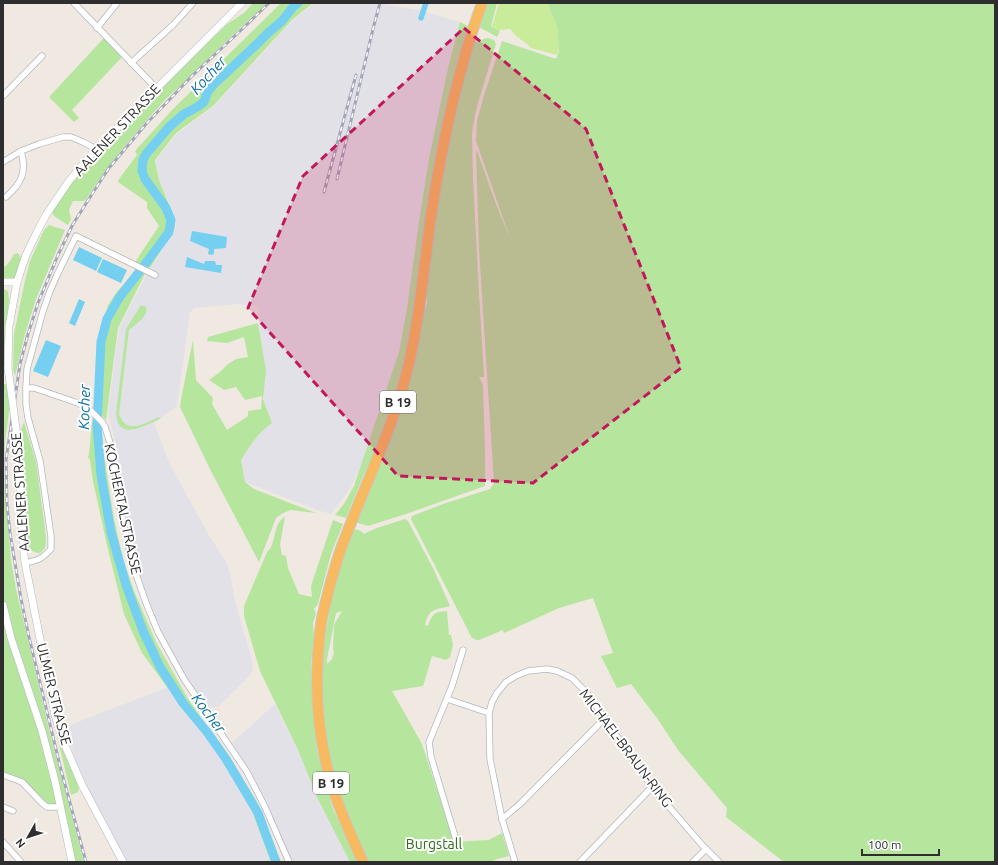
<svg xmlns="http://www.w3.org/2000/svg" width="998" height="865" font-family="Ubuntu,sans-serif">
  <rect width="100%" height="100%" fill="#efe9e1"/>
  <!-- industrial -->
  <g fill="#e3e1e8">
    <polygon points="315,3 383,3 387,5 419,10 460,22 448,68 399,352 362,465 350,489 331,514 317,510 245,482 241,460 253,441 265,428 272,423 261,391 259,317 258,306 237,304 195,308 190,312 177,406 154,423 169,462 183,488 208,534 225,560 230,572 235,601 252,660 253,668 251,674 218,707 206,708 185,678 161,633 148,602 138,574 132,550 114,437 108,413 119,328 147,274 176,228 174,214 159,180 156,160 177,134 213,107 293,20"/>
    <polygon points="168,687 203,729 224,764 258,823 271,862 121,862 83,783 65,727"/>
    <polygon points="275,704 298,750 319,799 350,862 292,862 256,782 232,743"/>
  </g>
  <!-- green -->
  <g fill="#b6e59e" fill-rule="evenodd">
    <path d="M253,3H267C239,29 212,55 185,82C179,87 173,92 167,98C137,130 109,164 85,201H73L69,210L71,219L68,225L54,216L52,212L70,183L85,166L147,102L226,25L245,12Z"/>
    <polygon points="281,3 313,3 292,20 213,106 176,133 155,160 159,180 173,214 175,228 150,268 135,262 159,226 147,208 147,202 118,182 119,179 137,155 135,151 172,110"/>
    <polygon points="486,3 497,3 491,26 500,31 497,37 479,27"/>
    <polygon points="547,3 995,3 995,862 784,862 726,817 727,808 678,750 657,718 631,684 617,688 601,656 613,653 593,598 559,608 504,633 503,630 479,640 477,640 472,638 411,519 412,516 443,504 490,489 494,483 479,249 476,151 477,151 496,204 511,241 476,141 477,121 484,95 502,41 556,59 559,51 557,27"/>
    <polygon points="460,22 468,26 459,56 435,160 414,312 402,372 389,416 374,455 364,474 346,518 335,515 344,504 354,486 399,352 407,308 419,222 429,159 448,68"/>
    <polygon points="104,38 122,57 72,110 79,118 74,122 49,97"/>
    <polygon points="488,38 494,40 496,44 478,103 475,115 472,133 473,179 479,293 484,377 479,377 483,385 485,450 485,486 406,514 368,526 355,522 427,303 426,287 434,224 453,126 472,47 475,41 479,43 483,39"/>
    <polygon points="49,225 65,230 36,299 25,334 15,376 13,369 14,334 24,285 30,261 44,230"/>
    <polygon points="18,253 21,258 14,280 3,281 3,269 10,261 14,254"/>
    <polygon points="136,270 146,272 118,328 106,420 94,407 98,339 108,305 116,293"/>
    <polygon points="3,289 8,291 9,300 4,351 3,350"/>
    <path d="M141,305L146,307C149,316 136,324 129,330L119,414C127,436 144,423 159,417L160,419C150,423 128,436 120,426C117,423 117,417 116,413L126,329Z"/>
    <path d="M258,323L266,371L263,399L272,423C257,434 251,444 241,460L245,482L254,489L316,513L291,510L283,513L276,518L259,562L211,471L180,407L182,394L193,340L196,380L213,398L212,404L227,430L248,416V411L261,409L262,396L245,400L236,387L224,390L209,380L220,372L228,364L236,359L248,357L244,337L227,343L207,341L208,337Z"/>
    <polygon points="3,384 7,384 10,404 5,442 4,466 5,497 11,560 16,589 51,738 84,862 73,862 61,807 47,807 22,782 3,775 3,602 8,618 3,597"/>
    <polygon points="92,421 95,423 101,435 114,519 123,559 134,591 156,642 187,697 234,765 256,800 281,862 271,862 249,803 204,730 167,687 142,653 124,614 107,545 93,481 90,460 88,457 89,454"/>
    <path d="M24,422L36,462L45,528L46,542L45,548L40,553C31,553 29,548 27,540L23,455L20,433Z"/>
    <path d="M285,517L280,544L282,555L286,556L288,568L299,594L312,597L311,586L333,520L343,524L331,554L318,604L314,609L316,614L313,623L314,636L311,665L313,713L317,749L324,778L333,809L358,862H350L318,799L298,750L260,671L244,616V606L267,552C267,552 271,548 271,547C276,537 274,523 285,517Z"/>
    <path d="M405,519L408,521L433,568L450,606C435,610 429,608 425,625L428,626C432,614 434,612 447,611L449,635H451L453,645L450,657L446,660L432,656L423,686L392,691L422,744L448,823L453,842L489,840L502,833L509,856L497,859L491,862H367L343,807L330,759L326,735L322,681V655L334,584L352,528L361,531L364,534L374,529ZM342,611L334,625L333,649L334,653L332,659L327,664V659L336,613Z"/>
    <polygon points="57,736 59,736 69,764 79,786 78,792 71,795"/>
  </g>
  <!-- pitch -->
  <polygon fill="#c9ec9a" points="499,3 547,3 557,27 559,47 557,55 531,48 527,44 516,36 510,29 499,30 492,26"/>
  <!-- water -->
  <g fill="#75cff0">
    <polygon points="192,231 227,237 226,248 214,249 214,254 211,255 208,254 209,249 190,241"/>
    <polygon points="79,247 102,258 96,271 73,260"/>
    <polygon points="187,257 204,264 205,261 215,261 216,265 222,265 221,273 185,267"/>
    <polygon points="103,259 127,270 121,283 97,272"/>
    <polygon points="79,299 85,302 75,326 69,323"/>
    <polygon points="46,340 61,346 48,377 33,371"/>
  </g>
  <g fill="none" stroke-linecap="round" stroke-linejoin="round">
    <!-- stream -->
    <polyline stroke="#75cff0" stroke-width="1.5" points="146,263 149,264"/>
    <!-- canal -->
    <polyline stroke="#75cff0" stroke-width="5.5" points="421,18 426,3"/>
    <!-- river -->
    <polyline stroke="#75cff0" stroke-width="9" points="276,862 258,813 226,759 207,732 183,703 160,667 143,631 126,585 111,532 101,475 97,425 101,342 107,319 119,298 146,263 169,232 171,220 166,208 145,179 142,171 143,160 146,154 169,127 184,114 197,107 204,102 207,93 213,85 224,75 259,42 269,32 282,21 293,7 298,3"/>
    <!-- minor casing -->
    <g stroke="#b4b7c1" stroke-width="7">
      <g id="minor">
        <polyline points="74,3 156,88"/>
        <polyline points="97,28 117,3"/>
        <polyline points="131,63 173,25 193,3"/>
        <polyline points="3,96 42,56"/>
        <polyline points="3,162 21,151 39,144 63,137 71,137 83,142 96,149"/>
        <path d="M6,197C22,183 27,172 21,151"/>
        <polyline points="26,388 34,388 78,403 90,410 102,422 105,427 111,446 121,513 128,544 136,574 146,603 158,632 184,679 247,772 265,807 289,862"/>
        <path d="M25,563C38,560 41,560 51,549V536L40,461L28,418L26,404V388L27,369L43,311L50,291L57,275L76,236L155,275"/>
        <polyline points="447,699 489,713"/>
        <polyline points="3,775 22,782 42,803 47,807 61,807"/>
        <polyline points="3,807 13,811"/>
        <polyline points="502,819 520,804 605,718"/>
        <polyline points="3,842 21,862"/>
        <polyline points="457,843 431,757 429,742 452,686 463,650"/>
        <polyline points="515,862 502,819 490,759 489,713 492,702 497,693 506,682 516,676 528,671 547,669 557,671 572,678 587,693 652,787 703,846 719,862"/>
        <polyline points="580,862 652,787"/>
        <polyline points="693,862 706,849"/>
      </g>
    </g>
    <!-- tertiary casing -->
    <g stroke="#b4b7c1" stroke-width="8">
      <g id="tertiary">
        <polyline points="3,282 17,282"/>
        <polyline points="8,368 9,326 17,282 26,255 37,232 46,215 69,181 96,149 242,3"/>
        <path d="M18,444C21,483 20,523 25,563L55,715L64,743L82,785L123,862"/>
        <polyline points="3,605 11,638 42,731 55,781 72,862"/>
      </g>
    </g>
    <!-- trunk casing -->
    <g stroke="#c9c9c9" stroke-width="12">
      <path id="trunk" d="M363,862C351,835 338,808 330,779C316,728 314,676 321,624C323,611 327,598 330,585C334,572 337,559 342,546C366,481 399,418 412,349C421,305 425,260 431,216C442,144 457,72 482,3"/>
    </g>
    <!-- minor -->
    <use href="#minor" stroke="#fff" stroke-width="5.5"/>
    <!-- tertiary -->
    <use href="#tertiary" stroke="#fff" stroke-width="7"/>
    <!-- trunk -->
    <use href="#trunk" stroke="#f8ba60" stroke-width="10"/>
    <!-- rail casing -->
    <g stroke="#a3a6b8" stroke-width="3">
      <g id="rail">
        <polyline points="337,179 374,25 380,3"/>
        <polyline points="324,192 356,75"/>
        <polyline points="86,862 60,766 29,637 21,599 10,533 7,505 6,460 20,364 28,334 38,303 58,255 73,224 94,191 109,168 146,124 192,76 239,32 269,3"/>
      </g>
    </g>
    <!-- rail -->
    <use href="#rail" stroke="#fff" stroke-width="1.5" stroke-dasharray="4.5" stroke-linecap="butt"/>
    <!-- tertiary-bridge casing -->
    <g stroke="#b4b7c1" stroke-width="8" stroke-linecap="butt">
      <polyline id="tertiary-bridge" points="8,368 18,444"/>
    </g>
    <!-- tertiary-bridge -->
    <use href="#tertiary-bridge" stroke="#fff" stroke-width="7"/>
  </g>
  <!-- marked area -->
  <path fill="#c2185b" fill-opacity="0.2" stroke="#c2185b" stroke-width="3" stroke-dasharray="8 5" stroke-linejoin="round" d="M464,28L586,129L681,368L533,483L398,476L248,308L303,176Z"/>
  <g text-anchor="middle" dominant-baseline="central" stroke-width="4" stroke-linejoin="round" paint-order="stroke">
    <!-- shield labels -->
    <g fill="#fff" stroke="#6d6d6d" stroke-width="1">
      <rect x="380" y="391" width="36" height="22" rx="3"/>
      <rect x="313" y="772" width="36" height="22" rx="3"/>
    </g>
    <g font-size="13" font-weight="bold" fill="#2e2e2e">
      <text x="398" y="402">B 19</text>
      <text x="331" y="783">B 19</text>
    </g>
    <!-- street labels -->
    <g font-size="14" fill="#2e2e2e" stroke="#fff">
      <text transform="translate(117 130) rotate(-47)">AALENER STRASSE</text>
      <text transform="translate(20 492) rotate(-94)">AALENER STRASSE</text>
      <text transform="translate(123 509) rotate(78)">KOCHERTALSTRASSE</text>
      <text transform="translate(54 694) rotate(76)">ULMER STRASSE</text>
      <text transform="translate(626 748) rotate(53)">MICHAEL-BRAUN-RING</text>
    </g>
    <!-- park labels -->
    <g font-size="14" fill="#2c6e1b" stroke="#fff">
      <text x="434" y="844">Burgstall</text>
    </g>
    <!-- water labels -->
    <g font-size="15" font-style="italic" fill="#0d6fa3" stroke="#fff">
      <text transform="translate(208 75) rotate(-48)">Kocher</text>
      <text transform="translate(84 407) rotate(-89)">Kocher</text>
      <text transform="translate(209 713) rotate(53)">Kocher</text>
    </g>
  </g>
  <!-- border -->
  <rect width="998" height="865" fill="none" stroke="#2e2e2e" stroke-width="8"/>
  <!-- north arrow -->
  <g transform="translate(28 837) rotate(231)" stroke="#ffffff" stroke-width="3" paint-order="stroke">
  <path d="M0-3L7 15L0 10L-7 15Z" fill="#2e2e2e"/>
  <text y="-6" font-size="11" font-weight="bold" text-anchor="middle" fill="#2e2e2e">N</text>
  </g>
  <!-- scale -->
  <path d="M862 849v6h77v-6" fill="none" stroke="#2e2e2e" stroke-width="2"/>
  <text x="868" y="849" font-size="12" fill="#2e2e2e" stroke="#ffffff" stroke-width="3" paint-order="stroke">100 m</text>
</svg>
